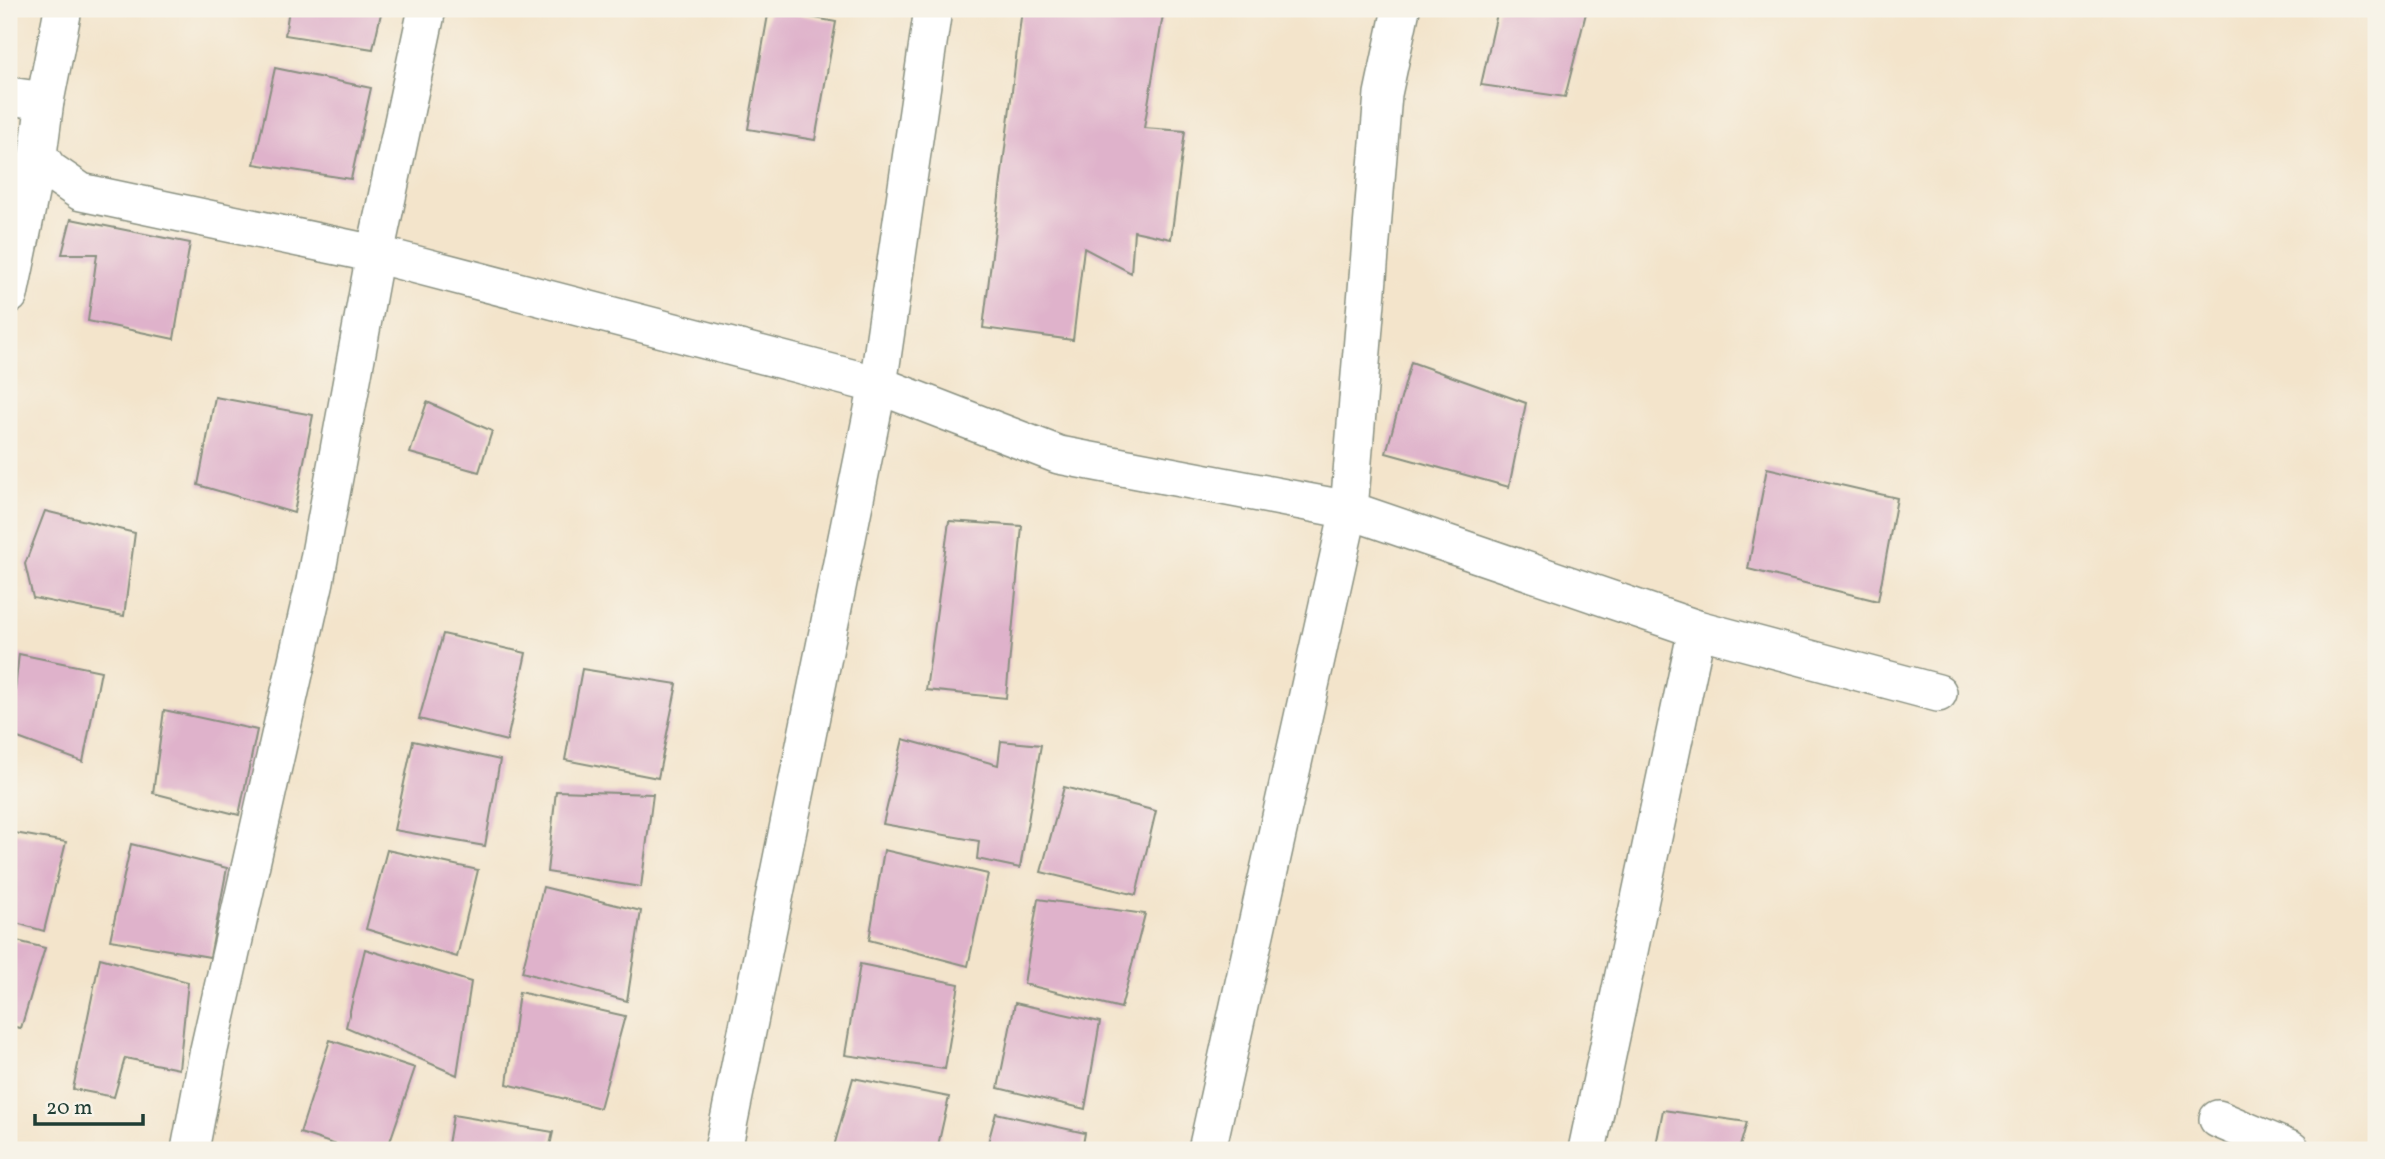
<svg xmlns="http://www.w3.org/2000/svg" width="2385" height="1159" font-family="Vollkorn,serif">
  <rect width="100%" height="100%" fill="#f7f3e8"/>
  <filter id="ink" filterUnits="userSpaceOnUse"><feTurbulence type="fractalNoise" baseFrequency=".0143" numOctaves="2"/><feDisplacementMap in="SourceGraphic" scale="14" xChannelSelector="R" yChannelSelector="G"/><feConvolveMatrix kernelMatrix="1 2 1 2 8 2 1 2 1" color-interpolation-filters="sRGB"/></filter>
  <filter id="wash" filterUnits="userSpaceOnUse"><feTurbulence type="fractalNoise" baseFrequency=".00686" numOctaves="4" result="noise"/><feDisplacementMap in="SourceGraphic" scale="28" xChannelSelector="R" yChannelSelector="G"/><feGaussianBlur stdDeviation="1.57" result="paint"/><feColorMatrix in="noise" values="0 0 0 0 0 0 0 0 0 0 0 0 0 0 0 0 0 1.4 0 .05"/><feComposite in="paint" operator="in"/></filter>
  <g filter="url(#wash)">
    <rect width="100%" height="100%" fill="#f3e4cb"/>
    <g id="blocks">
      <!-- building -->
      <g fill="#dfb2cb">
        <polygon points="289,9 382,9 373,49 285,35"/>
        <polygon points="769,9 836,22 815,140 748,129"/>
        <polygon points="1022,9 1164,9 1144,128 1185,131 1171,239 1134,231 1131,273 1084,248 1073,340 983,328"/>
        <polygon points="1498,9 1587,9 1565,97 1481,85"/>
        <polygon points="275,68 371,88 351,179 254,164"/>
        <polygon points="71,219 190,243 174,339 88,321 97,254 62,254"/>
        <polygon points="1411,362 1526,403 1509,487 1386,453"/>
        <polygon points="215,397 313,415 294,513 198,485"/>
        <polygon points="427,402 492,431 479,472 410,453"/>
        <polygon points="1767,468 1897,498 1878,601 1748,569"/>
        <polygon points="45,511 135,533 124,616 33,598 25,564"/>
        <polygon points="949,521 1022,526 1006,698 926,690"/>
        <polygon points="443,634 526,653 507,741 419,719"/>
        <polygon points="19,654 101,671 83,762 10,735"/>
        <polygon points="582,669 677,684 658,778 565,760"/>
        <polygon points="164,710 257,730 239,815 153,793"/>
        <polygon points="903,739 998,765 1001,741 1041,745 1020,868 977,859 979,841 883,824"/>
        <polygon points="413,741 500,760 485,846 394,830"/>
        <polygon points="1064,787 1156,811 1136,895 1041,872"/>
        <polygon points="556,791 653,794 641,887 547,872"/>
        <polygon points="9,832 66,842 44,931 9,921"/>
        <polygon points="131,844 227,868 210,957 110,940"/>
        <polygon points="387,850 478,870 457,957 366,929"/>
        <polygon points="884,850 988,874 968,966 869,940"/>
        <polygon points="543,887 641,911 627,1001 522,972"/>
        <polygon points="1038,899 1145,914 1121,1008 1024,984"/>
        <polygon points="9,939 45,948 21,1028 9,1026"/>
        <polygon points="365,949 471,982 457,1075 346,1027"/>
        <polygon points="100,958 188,982 179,1069 125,1058 114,1097 73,1089"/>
        <polygon points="860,964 959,984 945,1069 845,1055"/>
        <polygon points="519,992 625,1016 600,1108 507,1084"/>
        <polygon points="1015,1003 1100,1022 1085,1109 998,1088"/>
        <polygon points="330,1040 415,1068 387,1150 352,1150 300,1133"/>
        <polygon points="853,1078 949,1097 937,1150 833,1150"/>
        <polygon points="1663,1110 1747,1122 1739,1150 1655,1150"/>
        <polygon points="996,1113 1085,1133 1082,1150 986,1150"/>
        <polygon points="453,1115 553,1132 549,1150 447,1150"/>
      </g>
    </g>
  </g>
  <g filter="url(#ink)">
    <use href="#blocks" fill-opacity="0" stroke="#899080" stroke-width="2"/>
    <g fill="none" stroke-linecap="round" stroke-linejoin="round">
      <!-- minor casing -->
      <g stroke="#899080" stroke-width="40">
        <g id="minor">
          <polyline points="63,9 45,101 38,154 49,170 81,192 375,254 878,385 1059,455 1349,510 1207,1150"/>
          <polyline points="1401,9 1383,94 1349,510 1697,629 1938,693"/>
          <polyline points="9,96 45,101"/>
          <polyline points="9,295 38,154"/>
          <polyline points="2218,1119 2291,1150"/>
          <polyline points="190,1150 208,1054 315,581 375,254 427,9"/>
          <polyline points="723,1150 878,385 933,9"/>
          <polyline points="1587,1150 1697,629"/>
        </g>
      </g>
      <!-- minor -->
      <use href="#minor" stroke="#fff" stroke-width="37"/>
    </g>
  </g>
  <!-- margin -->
  <rect width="2385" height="1159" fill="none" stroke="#f7f3e8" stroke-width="35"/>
  <!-- scale -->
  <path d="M35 1114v10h108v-10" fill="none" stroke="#1f3d34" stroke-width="3.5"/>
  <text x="46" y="1114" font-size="21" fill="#1f3d34" stroke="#f7f3e8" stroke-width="5" paint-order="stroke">20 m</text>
</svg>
